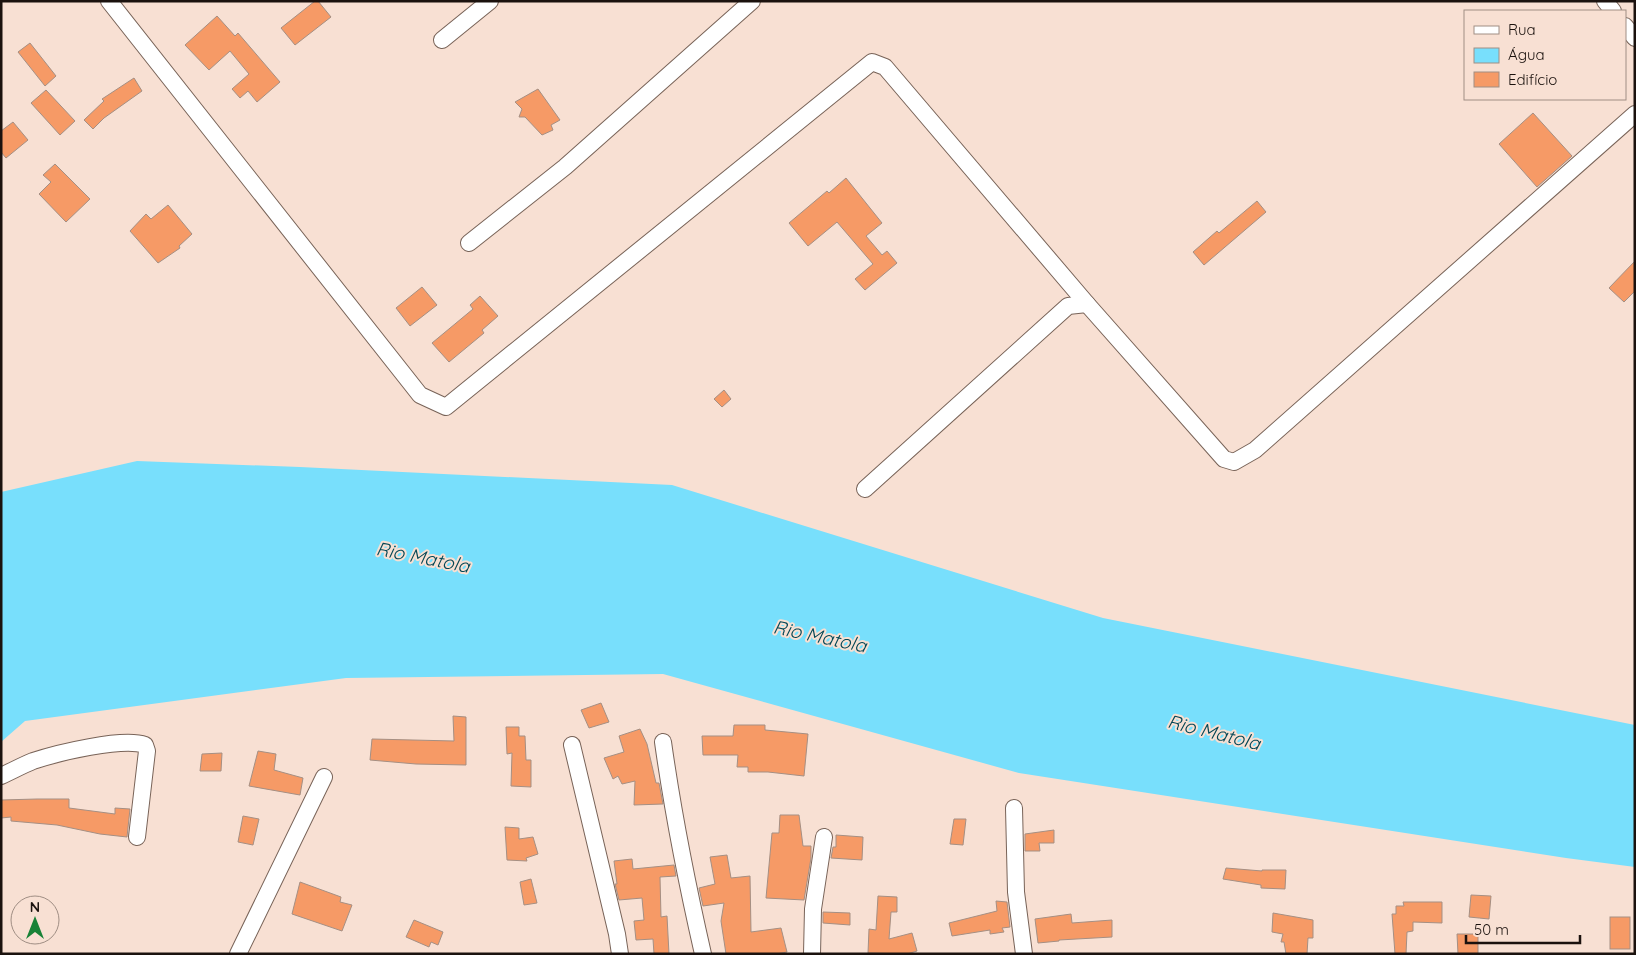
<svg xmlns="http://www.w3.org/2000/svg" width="1636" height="955" font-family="Quicksand,sans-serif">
  <rect width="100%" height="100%" fill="#f8e0d3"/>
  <!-- water -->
  <polygon fill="#78dffc" points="137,461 300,467 672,485 1103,618 1635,725 1635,867 1566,858 1019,773 663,674 346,678 25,721 1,742 1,492"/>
  <!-- building -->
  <g fill="#f69a66" stroke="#a58f83">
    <polygon points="315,1 318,1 331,17 295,45 281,28"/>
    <polygon points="217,16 235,36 238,33 280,82 257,102 248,91 240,98 232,89 249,74 230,51 209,70 185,45"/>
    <polygon points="30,43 56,76 45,86 18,52"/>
    <polygon points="134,78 142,91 104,118 93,129 84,120 104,101 102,99"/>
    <polygon points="538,89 560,120 551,125 553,130 542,135 525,117 519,117 522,109 515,102"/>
    <polygon points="46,90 75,121 60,135 31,103"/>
    <polygon points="1533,113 1572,156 1537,187 1499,144"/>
    <polygon points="13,122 28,140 6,158 1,152 1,131"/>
    <polygon points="55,164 90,199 66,222 39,194 51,182 43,175"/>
    <polygon points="846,178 882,223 866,236 882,255 887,251 897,263 865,290 855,279 873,264 837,222 808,246 789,223 827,191 829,193"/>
    <polygon points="1257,201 1266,212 1204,265 1193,252 1217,231 1219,233"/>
    <polygon points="168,205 192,234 179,246 180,248 158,263 130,231 146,214 151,219"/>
    <polygon points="1635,261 1635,291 1624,302 1609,288"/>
    <polygon points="422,287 437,305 410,326 396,308"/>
    <polygon points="480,296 498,316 482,330 484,333 449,362 432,343 473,309 470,305"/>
    <polygon points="724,390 731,399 722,407 714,399"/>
    <polygon points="601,703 609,722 589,728 581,710"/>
    <polygon points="453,716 466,717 466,765 416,764 370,760 372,739 454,741"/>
    <polygon points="734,725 765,725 765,730 808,734 804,776 768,772 748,772 748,767 737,767 738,755 703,755 702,736 733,736"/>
    <polygon points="506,727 519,727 519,736 525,736 526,760 531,760 531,787 511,786 512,753 507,754"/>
    <polygon points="640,729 647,744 656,783 659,783 663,804 634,805 635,781 622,784 618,776 613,779 604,758 624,752 619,736"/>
    <polygon points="258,751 276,754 274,770 303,778 300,795 249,786"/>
    <polygon points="222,753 221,771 200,771 202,754"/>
    <polygon points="37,799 69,799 69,808 115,814 115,808 130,809 127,837 100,834 57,825 11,821 11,817 1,818 1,800"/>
    <polygon points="780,815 799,815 803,846 811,846 811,858 804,900 766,898 772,833 779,833"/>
    <polygon points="243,816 259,819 253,845 238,842"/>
    <polygon points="954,819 966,819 963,845 950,844"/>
    <polygon points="505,827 519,828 519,839 533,837 538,854 526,858 527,861 507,860"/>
    <polygon points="1054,830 1054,843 1039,843 1040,851 1025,851 1025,834"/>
    <polygon points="836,835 863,837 862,860 831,858 833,847 836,847"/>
    <polygon points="727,855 731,878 750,876 751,932 781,928 787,952 776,954 726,954 721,921 724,903 703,906 699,888 715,884 710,857"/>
    <polygon points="632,859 633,869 674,865 676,876 660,877 661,917 667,916 669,954 654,954 653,939 636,940 634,921 644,920 642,898 619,900 615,884 617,884 614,861"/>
    <polygon points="1226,868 1262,871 1262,870 1286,870 1285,889 1261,888 1261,885 1223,879"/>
    <polygon points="531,879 537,903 524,905 520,882"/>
    <polygon points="300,882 341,897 340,902 352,905 342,931 292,914"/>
    <polygon points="1471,895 1491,896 1489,919 1469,917"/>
    <polygon points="878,896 897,897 897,912 891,912 889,939 912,933 917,951 907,954 868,953 869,929 876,930"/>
    <polygon points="996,901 1007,902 1010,927 1002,928 1004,932 990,934 990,930 952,936 949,923 997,911"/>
    <polygon points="1403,902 1442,902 1442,923 1413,922 1413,931 1407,932 1406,954 1395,954 1392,914 1396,914 1396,906 1404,906"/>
    <polygon points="823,912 850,913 850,925 823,923"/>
    <polygon points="1273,913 1313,920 1313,938 1308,938 1307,954 1286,954 1284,942 1281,942 1283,934 1272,932"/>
    <polygon points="1071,914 1072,923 1112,920 1112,937 1059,940 1059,941 1038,943 1035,919"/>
    <rect x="1610" y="917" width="20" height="32"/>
    <polygon points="414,920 443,932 438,945 431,942 429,947 406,937"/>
    <polygon points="1457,934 1478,934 1478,954 1458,954"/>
  </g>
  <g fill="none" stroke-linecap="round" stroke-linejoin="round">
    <!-- minor casing -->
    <g stroke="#786358" stroke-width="18">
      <g id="minor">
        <polyline points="109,1 420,395 446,407 872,62 885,67 1087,304 1224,459 1234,462 1255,450 1635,114"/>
        <polyline points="1605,1 1613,11"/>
        <polyline points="1625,26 1635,38"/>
        <polyline points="442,40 490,1"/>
        <polyline points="469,243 565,167 752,1"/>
        <polyline points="865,489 1068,306 1087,304"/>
        <path d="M663,742C673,813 687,884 703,954"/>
        <polyline points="572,745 617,934 620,954"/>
        <path d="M1,776C12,771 23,765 33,761C57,753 123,737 145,745L147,751L137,837"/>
        <polyline points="1014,808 1016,892 1024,954"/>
        <polyline points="238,954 324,777"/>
        <polyline points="812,954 813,909 824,837"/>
      </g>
    </g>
    <!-- minor -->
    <use href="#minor" stroke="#fff" stroke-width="16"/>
  </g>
  <g text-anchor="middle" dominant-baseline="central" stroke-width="4" stroke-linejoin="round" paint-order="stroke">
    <!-- water labels -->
    <g font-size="19" font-style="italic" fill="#034655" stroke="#f8e0d3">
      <text transform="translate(423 557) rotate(11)">Rio Matola</text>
      <text transform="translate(820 636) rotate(12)">Rio Matola</text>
      <text transform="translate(1214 732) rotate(14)">Rio Matola</text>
    </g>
  </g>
  <!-- border -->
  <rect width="1636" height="955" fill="none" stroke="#1b120e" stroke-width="5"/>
  <!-- legend -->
  <rect x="1464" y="10" width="162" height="90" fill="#f8e0d3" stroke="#a08e84"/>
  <rect x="1474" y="26" width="25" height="8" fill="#ffffff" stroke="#a08e84"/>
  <text x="1508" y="35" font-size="15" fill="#1b120e">Rua</text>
  <rect x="1474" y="48" width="25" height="15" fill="#78dffc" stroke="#a08e84"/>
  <text x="1508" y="60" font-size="15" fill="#1b120e">Água</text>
  <rect x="1474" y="72" width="25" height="15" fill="#f69a66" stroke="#a08e84"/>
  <text x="1508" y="85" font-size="15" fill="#1b120e">Edifício</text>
  <!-- north arrow -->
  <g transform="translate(35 920)"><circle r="24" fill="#f8e0d3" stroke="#a08e84"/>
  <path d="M0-4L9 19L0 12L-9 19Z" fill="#198237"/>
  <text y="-8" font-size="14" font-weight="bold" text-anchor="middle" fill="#1b120e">N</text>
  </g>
  <!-- scale -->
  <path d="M1466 935v8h114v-8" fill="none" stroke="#1b120e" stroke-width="2.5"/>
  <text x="1474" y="935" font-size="15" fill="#1b120e" stroke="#f8e0d3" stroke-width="4" paint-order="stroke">50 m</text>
</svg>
